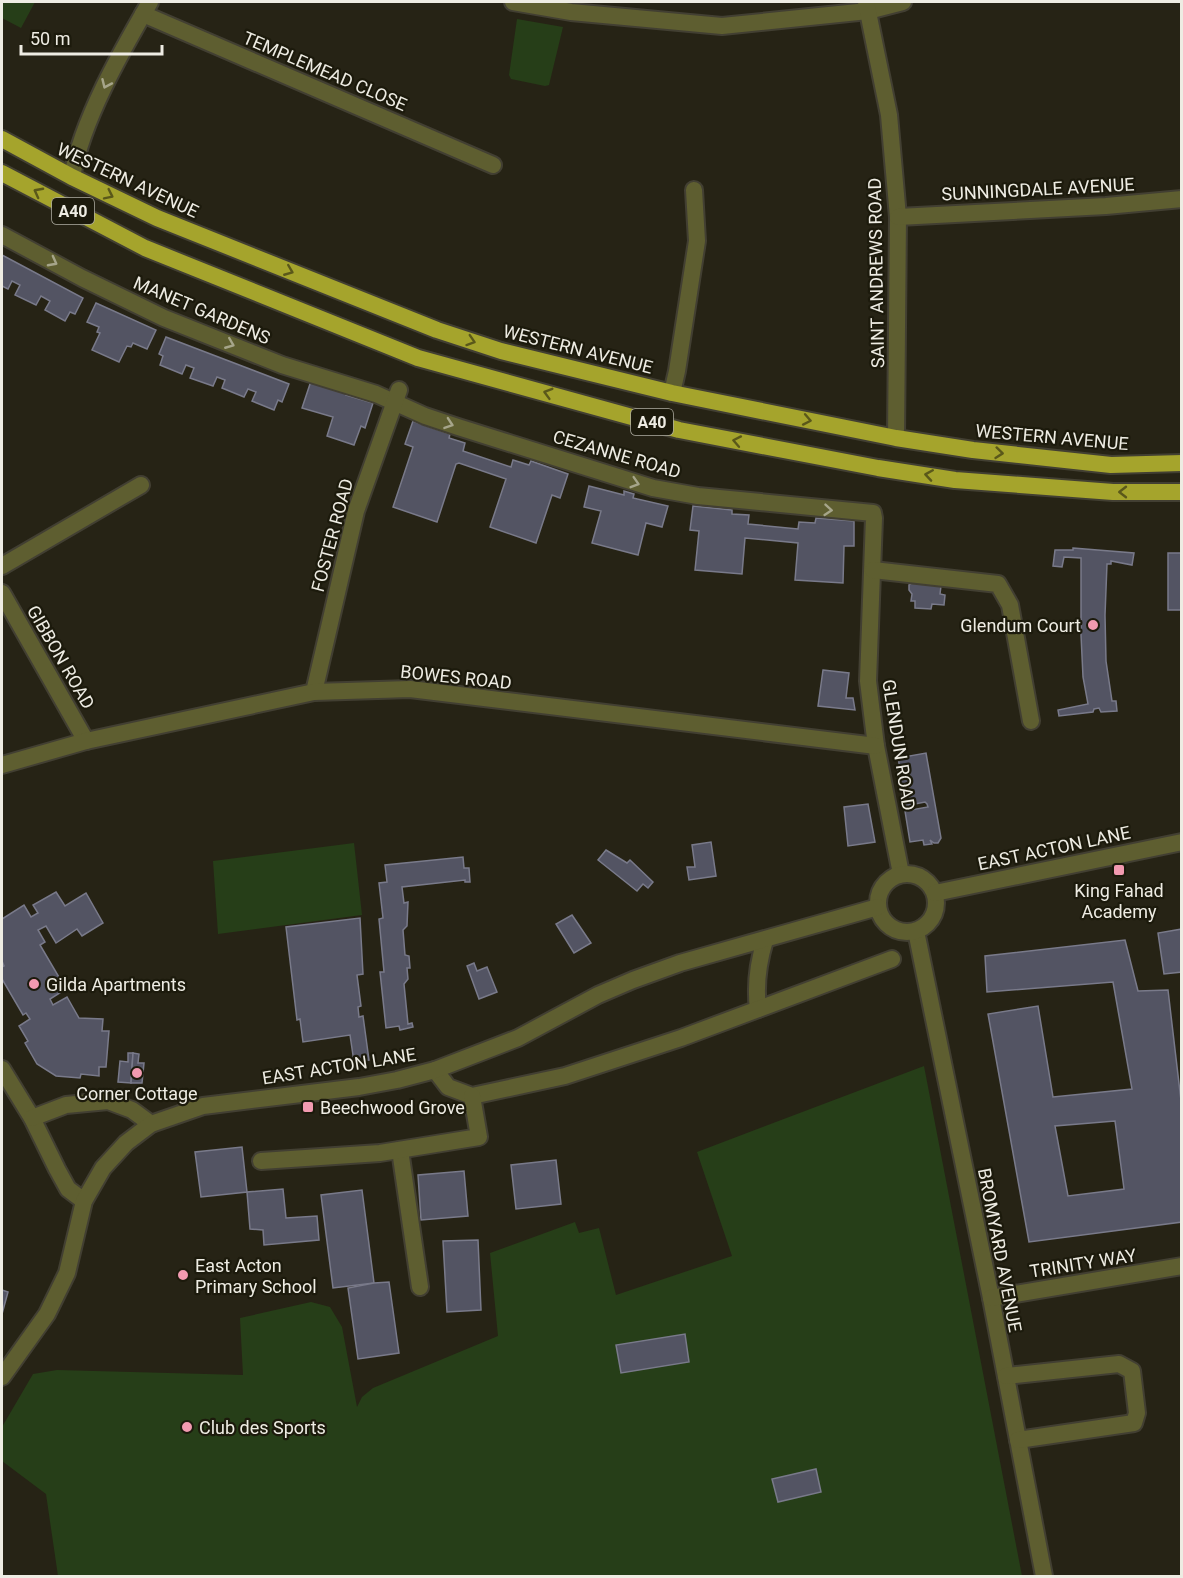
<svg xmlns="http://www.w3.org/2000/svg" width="1183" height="1578" font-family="Roboto,sans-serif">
  <rect width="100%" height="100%" fill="#262315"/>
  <!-- green -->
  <g fill="#263e18">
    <polygon points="2,2 35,2 21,28 2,18"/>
    <polygon points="517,19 563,27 549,85 545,86 511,79 509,75"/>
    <polygon points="354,843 362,915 218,934 213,861"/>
    <polygon points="924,1066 1022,1576 58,1576 46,1494 2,1461 2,1427 33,1374 57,1370 243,1375 240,1318 311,1302 330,1307 342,1327 357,1407 362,1397 373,1388 498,1336 490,1253 575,1222 579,1233 599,1228 616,1295 732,1256 697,1152"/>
  </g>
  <!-- building -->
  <g fill="#535463" stroke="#797a8a" stroke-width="1.5" fill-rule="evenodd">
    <polygon points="2,255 83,298 75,314 70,312 65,321 45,310 50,301 41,296 36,305 15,295 20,285 12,281 8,289 2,286"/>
    <polygon points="96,303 156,330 147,349 133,343 131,347 127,346 119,362 92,350 100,333 97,332 99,327 87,322"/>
    <polygon points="166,337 289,384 282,402 278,400 274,410 252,401 256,392 248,389 244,397 222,388 225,380 217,377 213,386 190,378 194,368 186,365 182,374 160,365 163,356 159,354"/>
    <polygon points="311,381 347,392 346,395 373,403 365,428 361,426 354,445 327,436 333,417 302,408"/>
    <polygon points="413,421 450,434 449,438 465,443 463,451 511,467 513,460 529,465 531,461 568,474 560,498 552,495 536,543 490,527 506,479 459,463 456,464 437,522 393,507 413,447 405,444"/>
    <polygon points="589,486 624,495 624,491 634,494 633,498 668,506 662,527 646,523 638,555 592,543 601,511 584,507"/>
    <polygon points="693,506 732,510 732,514 749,515 748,524 798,529 799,522 815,523 816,518 854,521 854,546 844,546 843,583 795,580 798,543 745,538 742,574 695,570 699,531 690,530"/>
    <polygon points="1073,548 1134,553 1132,565 1111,561 1111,564 1107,564 1105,615 1106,661 1112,701 1116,701 1117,711 1101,712 1099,708 1094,709 1093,712 1059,716 1058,710 1088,704 1083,677 1081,635 1081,558 1064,557 1062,567 1053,566 1055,550 1073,550"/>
    <rect x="1168" y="553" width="14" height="57"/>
    <polygon points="912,583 941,586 940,594 945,595 944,605 932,604 931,609 915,608 915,601 911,601 912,594 909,590 909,585"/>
    <polygon points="823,670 849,673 846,698 853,698 855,710 818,706"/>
    <polygon points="926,753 941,838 938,843 934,843 930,840 932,844 924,845 923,840 910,842 905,811 928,807 927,804 925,802 904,806 898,768 900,768 898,758"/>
    <polygon points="868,804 875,842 848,846 844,807"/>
    <polygon points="711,842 716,876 689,880 687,867 695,867 692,845"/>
    <polygon points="606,850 627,863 630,860 653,882 648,888 643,884 637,891 598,860"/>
    <polygon points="463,857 464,868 469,868 470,882 465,882 465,880 402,887 404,903 408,902 407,926 403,930 405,955 409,956 410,968 407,968 408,979 404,984 408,1024 412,1023 413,1027 400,1030 399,1026 386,1028 380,972 384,972 379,919 383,918 379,883 387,882 385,865"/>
    <polygon points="56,892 65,906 86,893 103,923 82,936 77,929 56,943 46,926 38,930 45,942 40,945 66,989 50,999 53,1005 67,997 79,1018 103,1019 102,1031 109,1031 106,1067 99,1067 99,1076 81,1074 80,1078 56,1076 37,1064 25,1043 28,1041 19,1026 30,1019 26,1013 23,1015 2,979 2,967 4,966 2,961 2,919 24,905 31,917 38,913 33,905"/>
    <polygon points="572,915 591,943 574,953 556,924"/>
    <polygon points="360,918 363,974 357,975 361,1006 358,1007 359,1017 363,1016 369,1060 354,1062 350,1035 303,1042 300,1019 297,1020 286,927"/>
    <polygon points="1182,929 1182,972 1164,974 1158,933"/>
    <path d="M1125,940L1138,991L1168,990L1182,1109V1222L1029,1242L988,1014L1038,1006L1053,1097L1132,1089L1113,982L987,992L985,956ZM1115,1121L1124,1189L1068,1196L1055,1126Z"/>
    <polygon points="474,963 477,971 487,967 497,992 479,999 467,966"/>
    <polygon points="128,1053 133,1053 131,1083 118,1082 120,1061 128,1062"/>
    <polygon points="133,1053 139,1054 138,1063 144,1063 142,1083 131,1083"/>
    <polygon points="242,1147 247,1192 201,1197 195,1152"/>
    <polygon points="556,1160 561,1204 516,1209 511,1165"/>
    <polygon points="464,1171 468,1216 421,1220 418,1175"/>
    <polygon points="283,1189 286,1218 317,1216 319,1240 264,1245 263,1230 250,1229 247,1192"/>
    <polygon points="362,1190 374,1283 333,1288 321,1195"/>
    <polygon points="478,1240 481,1310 447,1312 443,1241"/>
    <polygon points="389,1282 399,1353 358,1359 348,1288 374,1283"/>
    <polygon points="2,1290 8,1292 2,1314"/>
    <polygon points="685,1334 689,1362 621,1373 616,1345"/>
    <polygon points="816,1469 821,1492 778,1502 772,1479"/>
  </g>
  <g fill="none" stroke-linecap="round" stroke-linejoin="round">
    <!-- minor casing -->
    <g stroke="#423f32" stroke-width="20">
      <g id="minor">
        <polyline points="513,2 571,12 722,26 868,11 903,2"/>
        <polyline points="866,2 889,115 898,217 896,438"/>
        <polyline points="143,14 493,165"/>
        <path d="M72,177C82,120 121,52 150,2"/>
        <polyline points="898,217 1106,206 1182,199"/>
        <polyline points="2,235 82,278 164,318 282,365 376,394 425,416 458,427 653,488 698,496 873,513 874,518 868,681 876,746 901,874"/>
        <polyline points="672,393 677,371 697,241 694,190"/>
        <polyline points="2,566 141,485"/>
        <polyline points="873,570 998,584 1010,605 1031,721"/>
        <polyline points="2,593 86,741"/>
        <polyline points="314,692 356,511 399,390"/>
        <polyline points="2,765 86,741 314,692 410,689 876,746"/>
        <polyline points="916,931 991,1298 1044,1576"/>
        <path d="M758,1009C755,985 758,963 765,940"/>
        <polyline points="2,1069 32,1118 57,1169 68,1189 84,1201"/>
        <polyline points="435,1070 448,1087 472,1096 565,1076 681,1038 892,959"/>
        <polyline points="32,1118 66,1105 108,1101 132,1110 151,1124"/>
        <polyline points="400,1150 420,1287"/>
        <polyline points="261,1161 380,1153 479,1137 472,1096"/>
        <polyline points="991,1298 1182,1266"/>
        <polyline points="1006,1376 1119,1364 1132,1371 1137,1413 1134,1423 1018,1440"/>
      </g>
    </g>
    <!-- tertiary casing -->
    <g stroke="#423f32" stroke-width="20">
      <g id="tertiary">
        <circle cx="907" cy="903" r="29"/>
        <polyline points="935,893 1182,842"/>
        <polyline points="2,1377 47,1314 67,1273 84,1201 103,1168 126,1143 151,1124 203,1106 359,1087 397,1080 435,1070 518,1038 598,995 633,980 680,963 878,907"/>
      </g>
    </g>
    <!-- trunk casing -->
    <g stroke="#423f32" stroke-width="20">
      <g id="trunk">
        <polyline points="2,139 72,177 157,218 437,330 501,351 672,393 896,438 973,450 1111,465 1182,463"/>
        <polyline points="2,173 145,248 418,358 679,430 878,468 955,480 1113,492 1182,492"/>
      </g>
    </g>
    <!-- minor -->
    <use href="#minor" stroke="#5e5e30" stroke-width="16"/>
    <!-- tertiary -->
    <use href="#tertiary" stroke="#5e5e30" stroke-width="16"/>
    <!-- trunk -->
    <use href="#trunk" stroke="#a5a42c" stroke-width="16"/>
  </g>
  <!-- one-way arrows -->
  <defs><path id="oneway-chevron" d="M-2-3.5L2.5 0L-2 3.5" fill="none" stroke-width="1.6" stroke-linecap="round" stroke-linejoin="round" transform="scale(1.5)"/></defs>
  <g stroke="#a6a58a">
    <use href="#oneway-chevron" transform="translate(106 84) rotate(114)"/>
    <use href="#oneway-chevron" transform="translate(53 262) rotate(28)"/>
    <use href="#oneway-chevron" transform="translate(230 344) rotate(22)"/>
    <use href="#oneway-chevron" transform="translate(449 424) rotate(19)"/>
    <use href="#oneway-chevron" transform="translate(635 483) rotate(17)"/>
    <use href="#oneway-chevron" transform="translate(828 510) rotate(5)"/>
  </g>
  <g stroke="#5a581a">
    <use href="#oneway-chevron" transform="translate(38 192) rotate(-152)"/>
    <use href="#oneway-chevron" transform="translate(109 195) rotate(26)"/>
    <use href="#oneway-chevron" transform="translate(289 271) rotate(22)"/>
    <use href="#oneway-chevron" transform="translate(471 341) rotate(18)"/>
    <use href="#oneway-chevron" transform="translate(548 393) rotate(-164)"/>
    <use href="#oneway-chevron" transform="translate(807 420) rotate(11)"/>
    <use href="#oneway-chevron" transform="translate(737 441) rotate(-169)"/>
    <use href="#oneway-chevron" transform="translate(999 453) rotate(6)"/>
    <use href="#oneway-chevron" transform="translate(929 475) rotate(-171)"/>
    <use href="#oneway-chevron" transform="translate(1123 492) rotate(180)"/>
  </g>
  <!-- markers -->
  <g fill="#f29ab0" stroke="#1c1a0c" stroke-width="2">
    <circle cx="1093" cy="625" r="6"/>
    <rect x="1113" y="864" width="12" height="12" rx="3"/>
    <circle cx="34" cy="984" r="6"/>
    <circle cx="137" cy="1073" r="6"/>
    <rect x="302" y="1101" width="12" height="12" rx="3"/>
    <circle cx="183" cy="1275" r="6"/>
    <circle cx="187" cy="1427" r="6"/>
  </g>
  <g text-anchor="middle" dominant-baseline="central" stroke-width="4.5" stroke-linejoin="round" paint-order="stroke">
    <!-- shield labels -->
    <g fill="#1c1a0c" stroke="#afada2" stroke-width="1.5">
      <rect x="52" y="198" width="42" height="26" rx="4.5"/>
      <rect x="631" y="409" width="42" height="26" rx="4.5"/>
    </g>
    <g font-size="16" font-weight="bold" fill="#eeece3">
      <text x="73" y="211">A40</text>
      <text x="652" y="422">A40</text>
    </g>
    <!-- street labels -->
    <g font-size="18" fill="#eeece3" stroke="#1c1a0c">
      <text transform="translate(325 71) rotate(23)">TEMPLEMEAD CLOSE</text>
      <text transform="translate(128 180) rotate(25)">WESTERN AVENUE</text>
      <text transform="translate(1038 189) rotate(-3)">SUNNINGDALE AVENUE</text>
      <text transform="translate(876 273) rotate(-91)">SAINT ANDREWS ROAD</text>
      <text transform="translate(202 310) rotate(23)">MANET GARDENS</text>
      <text transform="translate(578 349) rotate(14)">WESTERN AVENUE</text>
      <text transform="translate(1052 437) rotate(5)">WESTERN AVENUE</text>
      <text transform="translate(617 454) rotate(16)">CEZANNE ROAD</text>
      <text transform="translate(332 535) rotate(-75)">FOSTER ROAD</text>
      <text transform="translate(61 657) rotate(60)">GIBBON ROAD</text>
      <text transform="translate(456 677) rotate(6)">BOWES ROAD</text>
      <text transform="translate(899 745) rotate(81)">GLENDUN ROAD</text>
      <text transform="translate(1054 848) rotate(-12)">EAST ACTON LANE</text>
      <text transform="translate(339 1066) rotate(-9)">EAST ACTON LANE</text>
      <text transform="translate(1000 1250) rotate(79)">BROMYARD AVENUE</text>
      <text transform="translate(1083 1263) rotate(-9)">TRINITY WAY</text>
    </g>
    <!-- poi labels -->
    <g font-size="18" fill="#eeece3" stroke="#1c1a0c" text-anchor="start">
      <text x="1081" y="625" text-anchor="end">Glendum Court</text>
      <text x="1119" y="890" text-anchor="middle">King Fahad<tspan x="1119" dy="21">Academy</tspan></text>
      <text x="46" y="984">Gilda Apartments</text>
      <text x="137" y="1093" text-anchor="middle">Corner Cottage</text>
      <text x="320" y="1107">Beechwood Grove</text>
      <text x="195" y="1265">East Acton<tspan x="195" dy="21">Primary School</tspan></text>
      <text x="199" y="1427">Club des Sports</text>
    </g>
  </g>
  <!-- border -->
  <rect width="1183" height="1578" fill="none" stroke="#eeece3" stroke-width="6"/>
  <!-- scale -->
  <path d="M21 45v9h141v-9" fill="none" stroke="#eeece3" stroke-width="3"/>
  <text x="30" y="45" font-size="18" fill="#eeece3" stroke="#1c1a0c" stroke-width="4.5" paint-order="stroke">50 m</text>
</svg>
